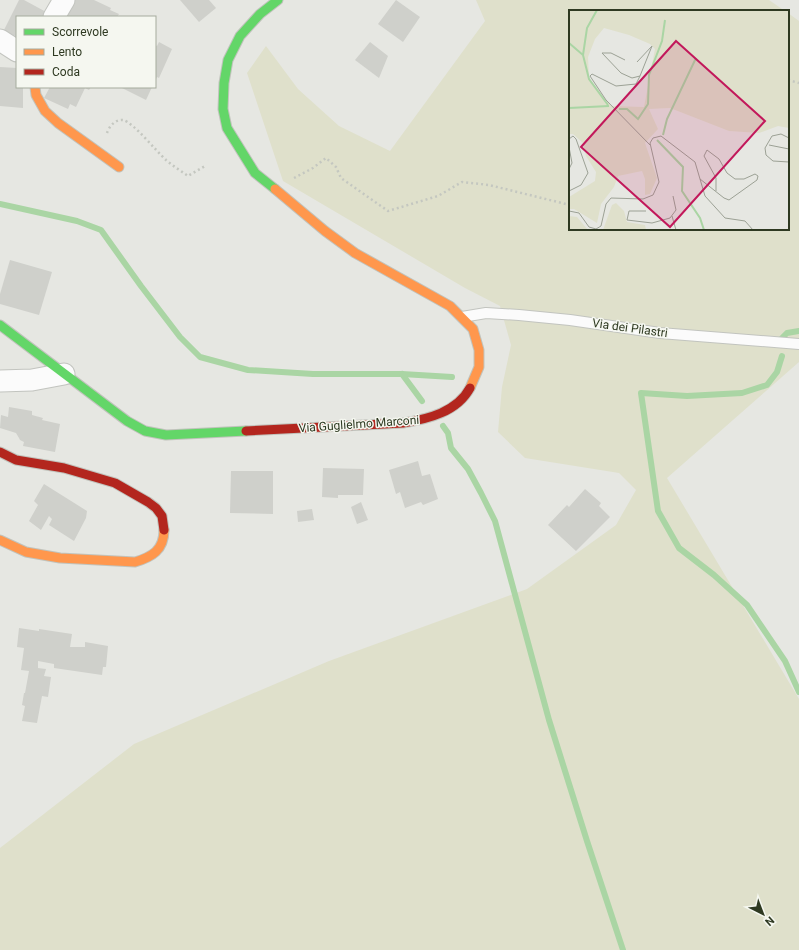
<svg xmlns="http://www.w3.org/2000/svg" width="799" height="950" font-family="Roboto,sans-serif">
  <rect width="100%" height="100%" fill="#e6e7e2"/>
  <!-- green -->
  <polygon fill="#dfe0cb" points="476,0 769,0 785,11 570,11 570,229 788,229 788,13 799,21 799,362 667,478 799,699 799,950 0,950 0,848 134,744 329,661 527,589 616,525 636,490 619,473 525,458 498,432 502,387 511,345 500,306 465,288 283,181 247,73 266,46 298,89 339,126 390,151 485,21"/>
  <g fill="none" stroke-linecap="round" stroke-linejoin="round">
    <!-- stream -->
    <g stroke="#aad5a4" stroke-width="6">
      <polyline points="0,204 77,221 101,230 141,286 180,337 200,357 248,370 313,374 402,374 452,377"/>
      <polyline points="782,338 787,333 799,331"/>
      <polyline points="782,356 777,372 767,385 742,393 687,396 641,393 658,511 679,548 714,575 747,605 785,661 799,692"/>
      <polyline points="402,374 422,401"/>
      <polyline points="443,426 448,433 451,448 468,469 481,493 495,521 549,720 587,841 623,950"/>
    </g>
  </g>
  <!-- building -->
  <g fill="#cfd0cb">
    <polygon points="19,0 24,0 48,13 46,17 17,17 17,37 4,30"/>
    <polygon points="73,0 94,0 111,8 110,10 119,14 117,17 65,17"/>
    <polygon points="180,0 209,0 216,8 199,22"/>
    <polygon points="396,0 420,17 403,42 378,24"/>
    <polygon points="159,42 172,49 159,78 157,77 155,81 155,45 157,46"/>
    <polygon points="370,42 388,56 379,78 355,60"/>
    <polygon points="0,67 17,68 17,87 23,87 23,108 0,106"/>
    <polygon points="50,87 91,87 89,90 85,88 76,107 70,104 68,109 44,98"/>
    <polygon points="123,87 152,87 146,100 122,88"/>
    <polygon points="10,260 52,272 39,315 0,304 0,294"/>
    <polygon points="9,407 32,411 32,415 43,418 42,420 60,424 55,452 23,446 24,442 20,440 19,438 16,433 0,428 1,415 8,417"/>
    <polygon points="418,461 422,476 430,474 438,499 423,505 421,502 405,508 400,492 396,494 389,470"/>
    <polygon points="323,468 364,469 363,495 338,495 338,498 322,497"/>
    <polygon points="231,471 273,471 273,514 230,513"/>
    <polygon points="44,484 87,511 86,518 74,541 49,525 52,519 49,516 41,530 29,521 38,505 34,501"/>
    <polygon points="585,489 601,503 599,506 610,517 576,551 548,525 567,505 569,507"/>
    <polygon points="361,502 368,520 357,524 351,507"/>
    <polygon points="312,509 314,520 298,522 297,511"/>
    <polygon points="19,628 39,631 39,629 72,634 70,647 85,647 85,642 108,646 106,667 103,667 102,675 54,668 54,664 38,661 38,668 46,669 44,676 51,677 48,697 42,696 37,723 22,721 25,706 22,705 24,693 25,693 29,671 21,670 24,648 17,647"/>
  </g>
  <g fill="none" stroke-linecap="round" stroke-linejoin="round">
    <!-- lane casing -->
    <g stroke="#c2c4bf" stroke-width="12">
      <polyline id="lane" points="462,317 486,313 519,315 570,320 660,333 799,344"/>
    </g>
    <!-- street casing -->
    <g stroke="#c2c4bf" stroke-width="23">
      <g id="street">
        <polyline points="54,17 64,0"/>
        <polyline points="0,40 17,51"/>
        <polyline points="0,381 32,380 64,374"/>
      </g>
    </g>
    <!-- fast casing -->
    <g stroke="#c1c3bc" stroke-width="11">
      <g id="fast">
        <polyline points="275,189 255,173 227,128 223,109 224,83 228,60 240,36 260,14 278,0"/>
        <polyline points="0,325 127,421 145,431 166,435 246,431"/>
      </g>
    </g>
    <!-- slow casing -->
    <g stroke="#c1c3bc" stroke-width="11">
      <g id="slow">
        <polyline points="35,87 36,95 45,111 58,123 119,167"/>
        <polyline points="275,189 325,231 355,253 450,306 473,329 479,350 479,367 470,388"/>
        <path d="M0,540L26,552L60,558L135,562C152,557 164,550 164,530"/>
      </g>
    </g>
    <!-- jam casing -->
    <g stroke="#c1c3bc" stroke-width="11">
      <g id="jam">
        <path d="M246,431L403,423C428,419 457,412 470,388"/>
        <polyline points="0,452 16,460 64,468 115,483 148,502 156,508 162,516 164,530"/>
      </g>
    </g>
    <!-- path -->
    <g stroke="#c4c7c0" stroke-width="2.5" stroke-dasharray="2 3" stroke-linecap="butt">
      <polyline points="788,80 799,83"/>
      <path d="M107,133C109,127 115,119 123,120C134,123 156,151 166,160C173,166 181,171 188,176L205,166"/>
      <polyline points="294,178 313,168 326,158 336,167 341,178 388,211 438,196 462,182 489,185 570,205"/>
    </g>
    <!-- lane -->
    <use href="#lane" stroke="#fbfbfb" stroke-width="10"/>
    <!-- street -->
    <use href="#street" stroke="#fbfbfb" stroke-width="21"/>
    <!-- fast -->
    <use href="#fast" stroke="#63d668" stroke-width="9"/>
    <!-- slow -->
    <use href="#slow" stroke="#ff974d" stroke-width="9"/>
    <!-- jam -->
    <use href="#jam" stroke="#b3261e" stroke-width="9"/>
  </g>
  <g text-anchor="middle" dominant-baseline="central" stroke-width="3" stroke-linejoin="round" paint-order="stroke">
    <!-- street labels -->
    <g font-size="12" fill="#2e3921" stroke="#f5f7f0">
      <text transform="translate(630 328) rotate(8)">Via dei Pilastri</text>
      <text transform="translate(359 424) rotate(-4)">Via Guglielmo Marconi</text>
    </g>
  </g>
  <!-- overview -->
  <g transform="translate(569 10)">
    <rect width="220" height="220" fill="#e6e7e2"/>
    <path d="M0,0H220V118L209,116L190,123L160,121L101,98L80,99L89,119L76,133L88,168L81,184L76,185V169L73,161L49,166L45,177L32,194L28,213L5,199H0V187L26,171L27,162L17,146L14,133L4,124H0ZM35,18L60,25L81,34L86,39L75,97L42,96L20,68L19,47L26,29ZM47,193L55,201L58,212L76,215L77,220H34L43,195ZM0,206L8,207L19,220H0Z" fill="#dfe0cb" fill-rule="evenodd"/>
    <path fill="none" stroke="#aad5a4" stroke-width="2" d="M0,33L14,45L20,69L39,95M14,45L18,18L28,0M0,98L40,96M50,99H58L69,109L79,94L80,65L93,31L96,10M94,125L98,109L127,48M88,130L114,157L113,181L131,208L135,220"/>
    <path fill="none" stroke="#9ca195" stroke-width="1" d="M56,50L42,43H33L52,63L63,68L71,66L67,74L47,76L23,64L21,66L37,90L81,135M68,52L83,36L71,66M220,128L212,124L203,126L196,138L197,145L204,151L220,152M0,129L4,126L7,129L19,163L12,175L0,181M200,135L220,139M0,137L3,153L0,159M131,169L155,188L160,190L188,170L189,166L186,164L175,169H166L158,163L150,149L138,140L135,146L147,168V181M0,201L10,203L20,217L27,219L32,216L37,194L42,188L74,189L84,185L90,172L81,133L84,128L92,126L126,152L136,186L156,208L176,211L184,220M77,201H60L58,210L83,213L101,208L107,200L104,186M103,206L107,220"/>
    <path fill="#c2185b" fill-opacity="0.15" stroke="#c2185b" stroke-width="2" d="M107,31L196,111L101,217L12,137Z"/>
    <rect width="220" height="220" fill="none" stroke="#2e3921" stroke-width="2"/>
  </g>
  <!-- legend -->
  <rect x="16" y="16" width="140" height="72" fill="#f5f7f0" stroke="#a5ab9d"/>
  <rect x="24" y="29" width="20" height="6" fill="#63d668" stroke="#a5ab9d"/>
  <text x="52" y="36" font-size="12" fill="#2e3921">Scorrevole</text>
  <rect x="24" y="49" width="20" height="6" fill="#ff974d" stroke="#a5ab9d"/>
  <text x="52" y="56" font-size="12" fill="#2e3921">Lento</text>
  <rect x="24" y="69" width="20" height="6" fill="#b3261e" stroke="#a5ab9d"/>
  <text x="52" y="76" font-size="12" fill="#2e3921">Coda</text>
  <!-- north arrow -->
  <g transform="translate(763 914) rotate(138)" stroke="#f5f7f0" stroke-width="3" paint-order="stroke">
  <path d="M0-3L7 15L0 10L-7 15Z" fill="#2e3921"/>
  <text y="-6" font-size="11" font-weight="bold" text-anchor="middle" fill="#2e3921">N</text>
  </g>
</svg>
